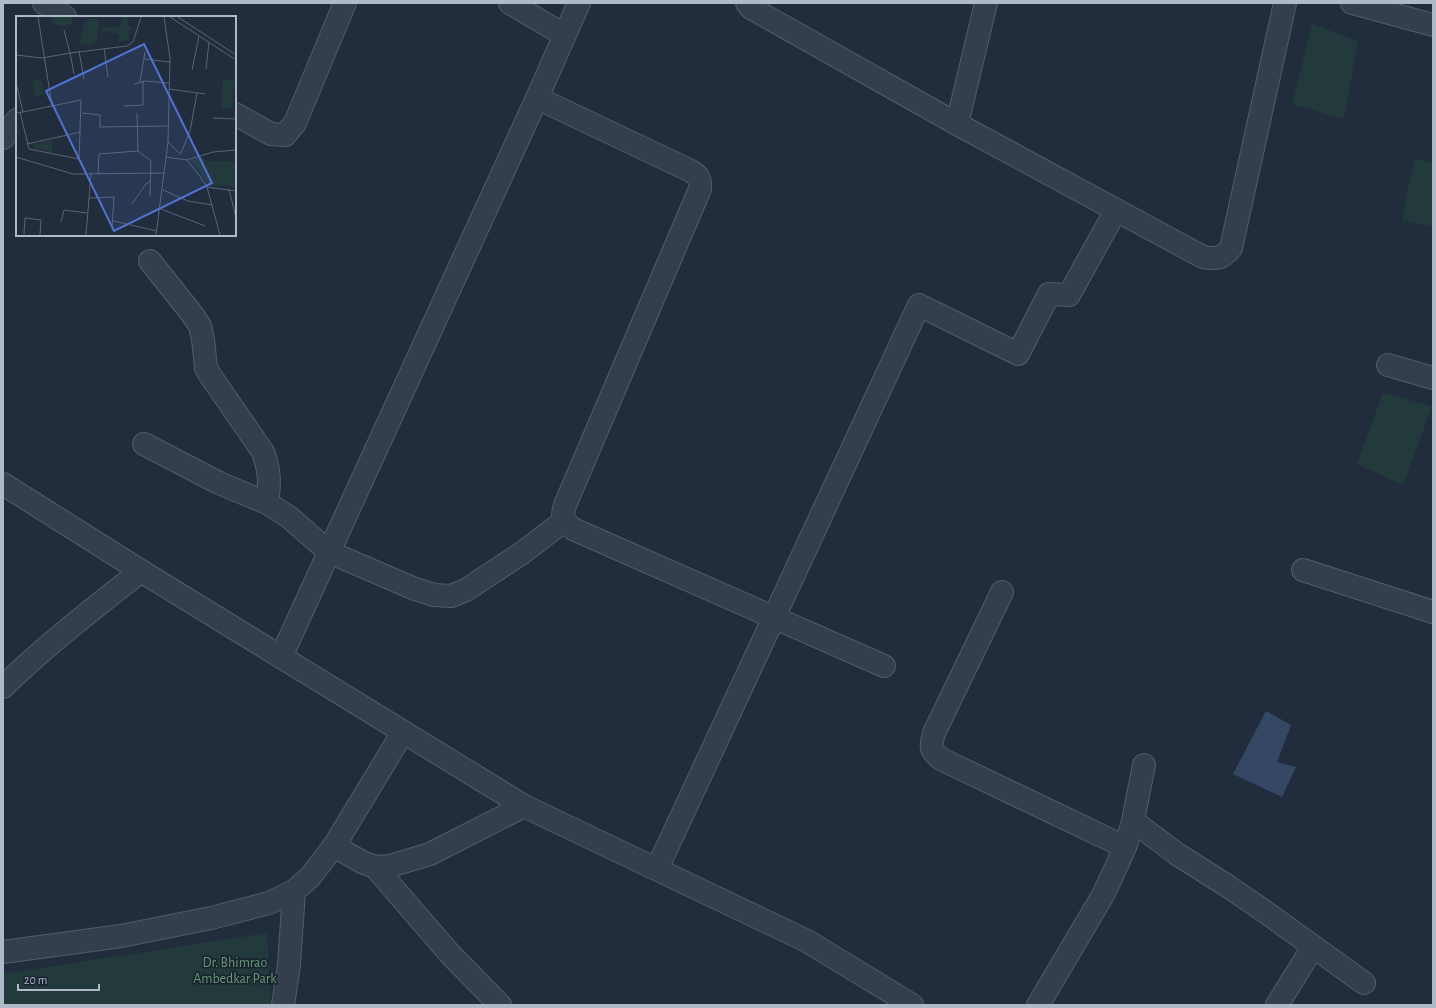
<svg xmlns="http://www.w3.org/2000/svg" width="1436" height="1008" font-family="'Alegreya Sans',sans-serif">
  <rect width="100%" height="100%" fill="#212d3c"/>
  <!-- green -->
  <g fill="#233a3d">
    <polygon points="1312,24 1358,41 1344,119 1292,104"/>
    <polygon points="1414,159 1433,163 1433,227 1402,220"/>
    <polygon points="1383,393 1432,406 1403,485 1357,464"/>
    <polygon points="267,933 271,1005 3,1005 3,974"/>
  </g>
  <!-- water -->
  <polygon fill="#344764" points="1266,711 1291,725 1277,762 1296,767 1282,797 1233,774"/>
  <g fill="none" stroke-linecap="round" stroke-linejoin="round">
    <!-- street casing -->
    <g stroke="#535c6a" stroke-width="24">
      <g id="street">
        <polyline points="44,3 65,17"/>
        <polyline points="510,3 564,35"/>
        <path d="M747,3L751,8L957,124L1203,257C1217,259 1222,259 1231,248L1285,3"/>
        <polyline points="1352,3 1433,25"/>
        <path d="M537,98L691,171C699,176 701,180 700,189L565,505C561,518 563,521 573,529L884,666"/>
        <polyline points="235,114 271,134 285,135 295,123 345,3"/>
        <polyline points="957,124 986,3"/>
        <polyline points="3,138 17,120"/>
        <path d="M150,261L192,314L200,326L203,339L206,368L210,375L263,452C270,471 270,484 267,503"/>
        <polyline points="1388,365 1433,378"/>
        <polyline points="144,444 219,483 267,503 289,517 329,552 415,589 434,595 451,596 466,590 522,553 564,521"/>
        <polyline points="3,484 141,571 524,806 807,941 912,1005"/>
        <polyline points="1303,570 1433,612"/>
        <path d="M1002,592L934,733C930,747 930,750 941,759L1125,847"/>
        <polyline points="281,657 537,98 579,3"/>
        <path d="M3,687C46,645 94,608 141,571"/>
        <polyline points="1133,821 1177,854 1229,887 1271,916 1364,983"/>
        <polyline points="334,846 362,862 375,867 390,866 430,854 524,806"/>
        <polyline points="375,867 450,954 500,1005"/>
        <polyline points="657,869 919,305 1018,354 1049,294 1069,295 1116,210"/>
        <polyline points="3,952 121,936 211,918 269,903 294,891 310,877 334,846 403,732"/>
        <polyline points="283,1005 289,965 294,891"/>
        <polyline points="1038,1005 1103,895 1118,863 1127,842 1133,821 1144,765"/>
        <polyline points="1277,1005 1313,947"/>
      </g>
    </g>
    <!-- street -->
    <use href="#street" stroke="#353f4c" stroke-width="22"/>
  </g>
  <g text-anchor="middle" dominant-baseline="central" stroke-width="3.5" stroke-linejoin="round" paint-order="stroke">
    <!-- park labels -->
    <g font-size="14" fill="#669a73" stroke="#1a2431">
      <text x="235" y="963">Dr. Bhimrao<tspan x="235" dy="16">Ambedkar Park</tspan></text>
    </g>
  </g>
  <!-- overview -->
  <g transform="translate(16 16)">
    <rect width="220" height="220" fill="#212d3c"/>
    <path d="M35,1H57L56,7L52,10L39,9L36,8ZM105,1H112V10L117,12L113,16V23L103,26L102,18H97V15L87,16L84,12L105,10ZM74,2L83,4L81,24L76,28L65,29L64,22L68,9ZM25,63L28,79L19,80L16,65ZM219,63L216,92H205L207,64ZM37,124L36,136L18,132V128ZM185,140L190,145L220,146V172L210,169L194,170L176,145Z" fill="#233a3d"/>
    <path fill="none" stroke="#5a6574" stroke-width="1" d="M22,1L36,90M154,1L220,44M162,1L220,39M48,14L54,37L111,30L117,26L125,1M88,32L92,61M63,35L68,63M0,39L26,42L54,37L58,58M128,43L154,46M190,53L193,26M176,54L183,20M0,66L7,96M124,66L129,36M118,68L129,65L153,67M153,73L189,78M108,90L127,89V66M0,97L7,96L65,84L63,143L13,133L4,96M66,97L84,99V111L151,110M121,97L122,135M197,102L220,103M152,126L165,139M11,128L65,116M165,137L174,115L181,77M0,141L57,158L149,157M150,141L171,144L183,159L191,171L204,219M171,144L197,136L220,134M82,158L83,138L122,135L135,145L134,180M191,171L220,175M213,173L220,202M147,174L172,185L196,189M73,182L98,181L96,211M116,188L130,168L134,165M145,193L189,210M97,205L141,215M45,206L48,194L71,197M8,218L9,202L25,204L24,219M70,219L75,158M140,219L152,126L154,42L148,1"/>
    <path fill="#5073d2" fill-opacity="0.15" stroke="#5073d2" stroke-width="2" d="M128,28L196,167L98,215L30,75Z"/>
    <rect width="220" height="220" fill="none" stroke="#b0b9c8" stroke-width="2"/>
  </g>
  <!-- border -->
  <rect width="1436" height="1008" fill="none" stroke="#b0b9c8" stroke-width="8"/>
  <!-- scale -->
  <path d="M18 984v6h81v-6" fill="none" stroke="#b0b9c8" stroke-width="2"/>
  <text x="24" y="984" font-size="12" fill="#b0b9c8" stroke="#1a2431" stroke-width="3" paint-order="stroke">20 m</text>
</svg>
